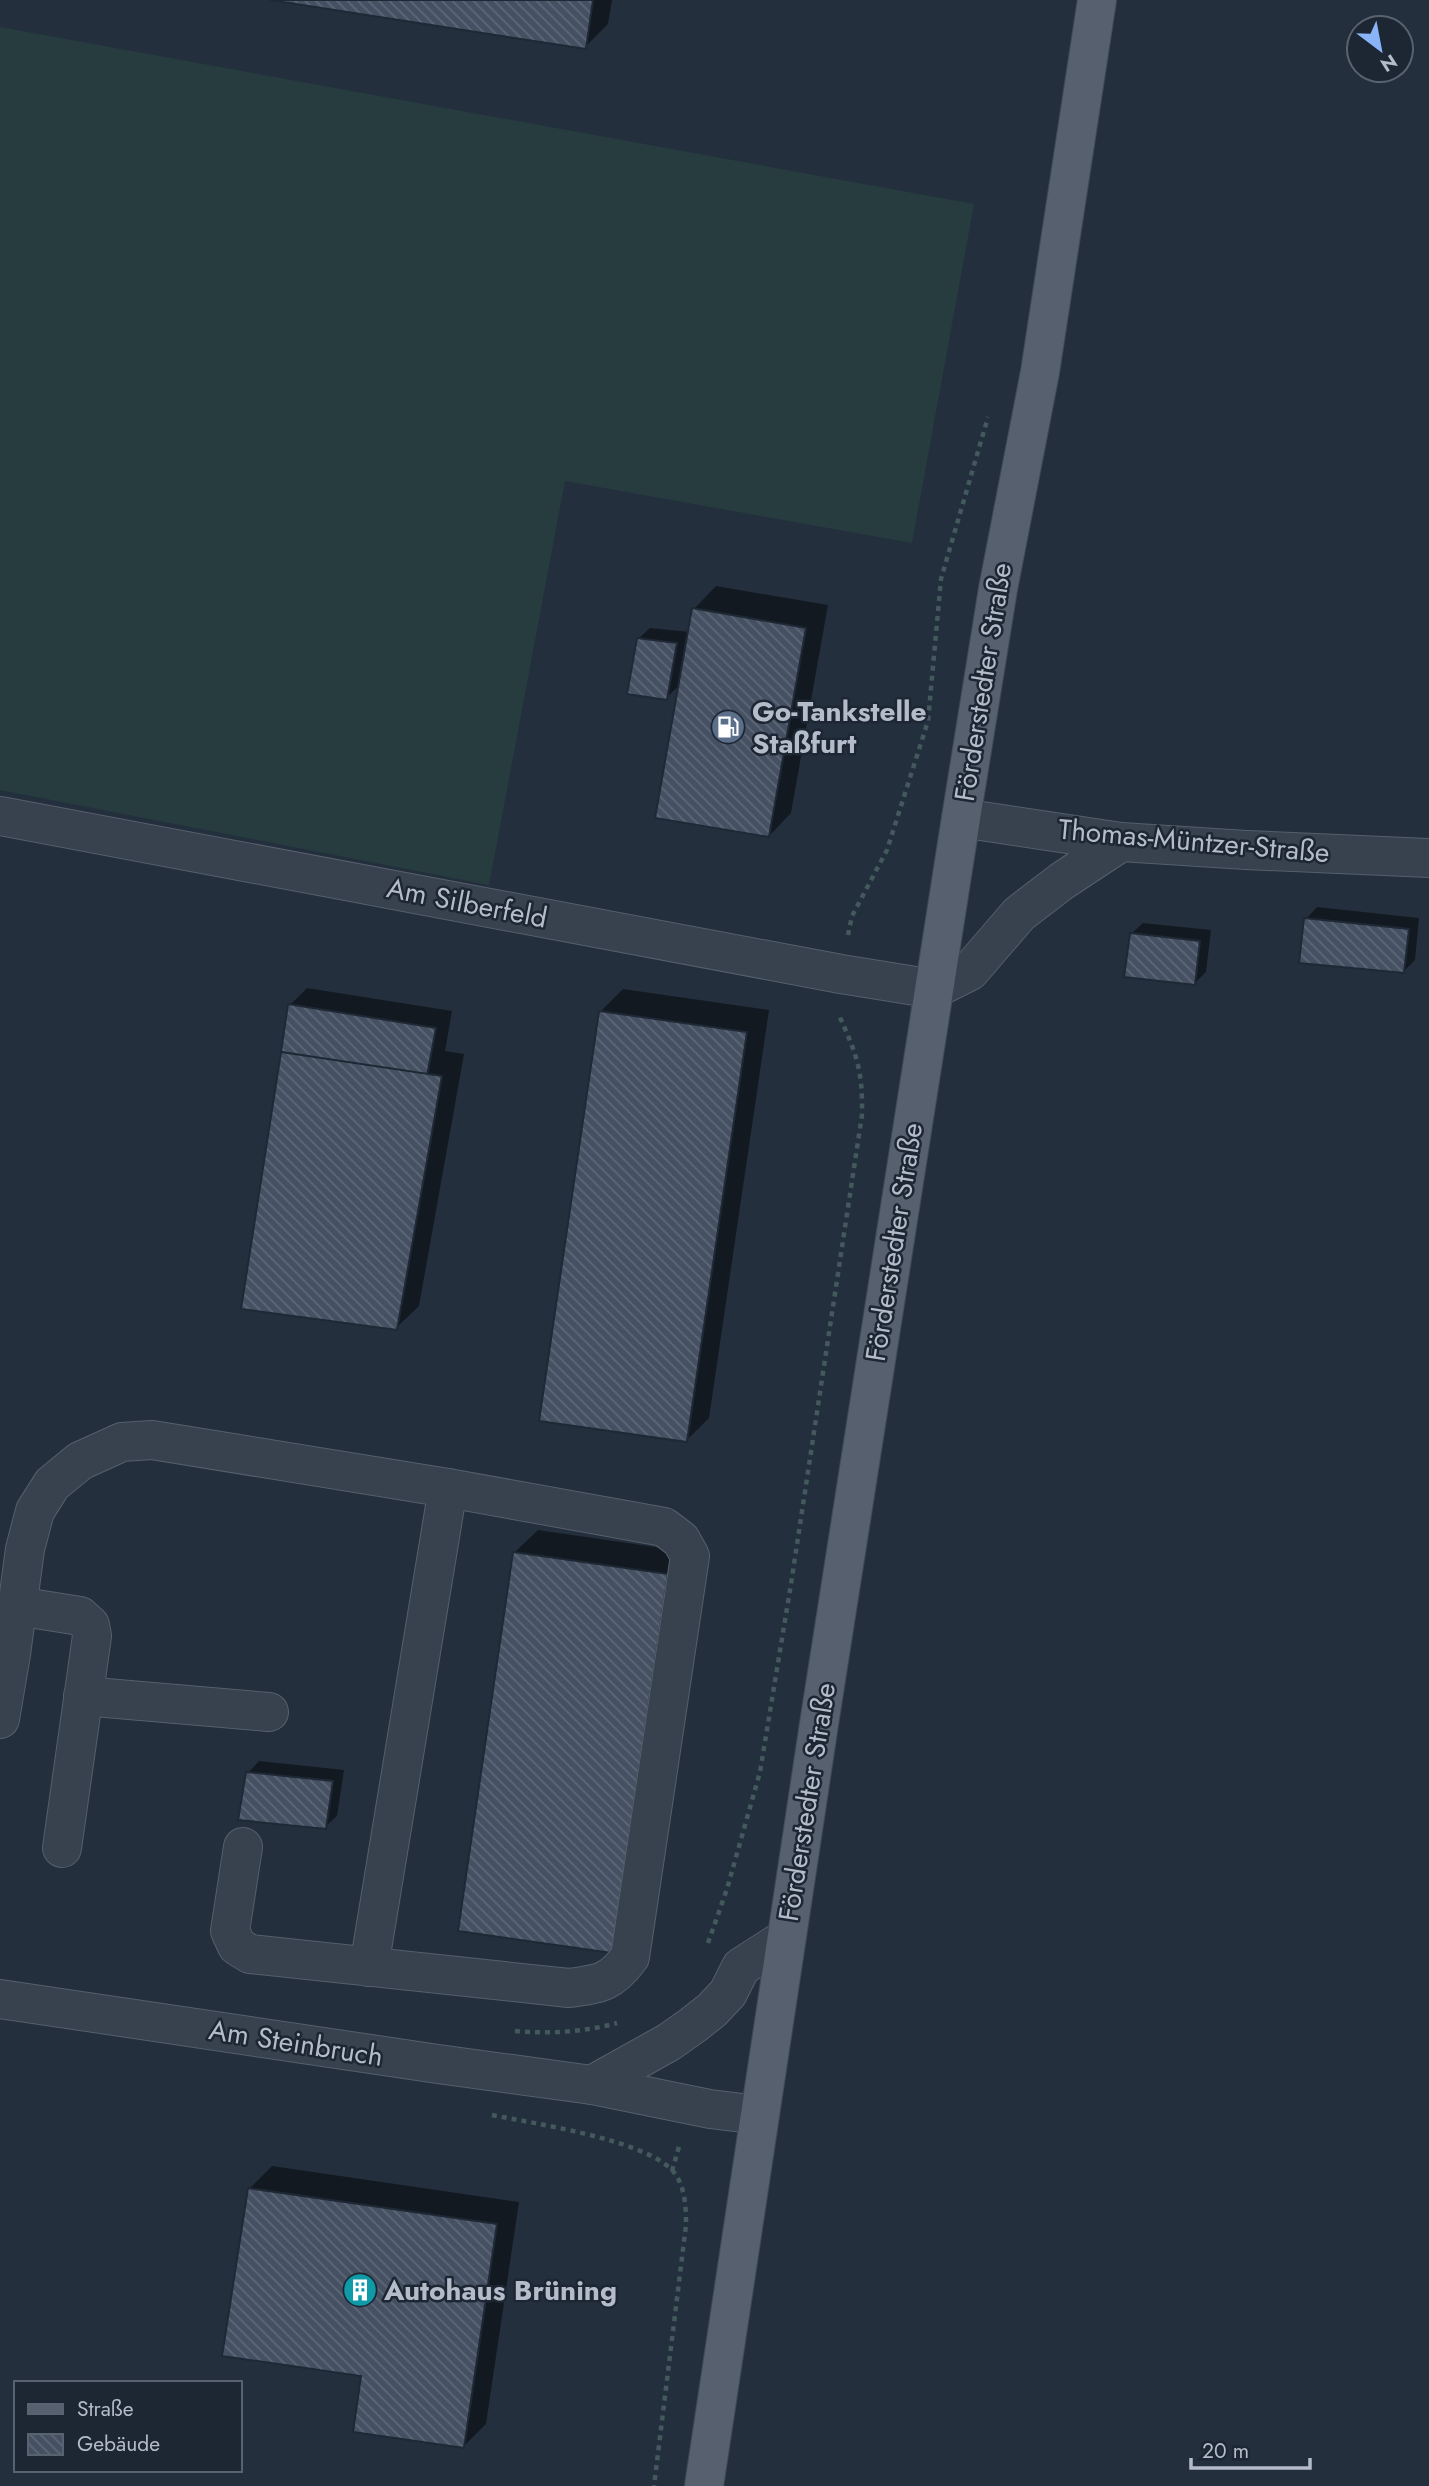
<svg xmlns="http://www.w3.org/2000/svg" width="1429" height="2486" font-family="Jost,sans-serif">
  <defs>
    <pattern id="building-back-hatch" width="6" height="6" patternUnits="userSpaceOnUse" patternTransform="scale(1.75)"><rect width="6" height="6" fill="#455162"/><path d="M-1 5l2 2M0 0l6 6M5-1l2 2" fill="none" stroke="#5d6877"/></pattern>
  </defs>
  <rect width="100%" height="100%" fill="#242f3e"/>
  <!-- grass -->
  <polygon fill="#263c3f" points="0,27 974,204 912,543 565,481 489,885 0,790"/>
  <!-- shadow -->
  <g fill="#0007">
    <polygon points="278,0 612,0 608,24 585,47"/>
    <polygon points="716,586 828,605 791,813 769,836 681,684 666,698 638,639 650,628 690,632 694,609"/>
    <polygon points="1317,907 1419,918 1415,960 1403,972 1306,919"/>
    <polygon points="1143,923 1211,930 1206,972 1194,984 1131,934"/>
    <polygon points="307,988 452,1011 445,1051 464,1054 419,1306 396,1328 290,1005"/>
    <polygon points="623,989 769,1010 709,1418 686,1441 601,1011"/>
    <polygon points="538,1530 689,1552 634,1929 515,1552"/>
    <polygon points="259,1761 344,1770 337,1816 325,1827 248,1773"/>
    <polygon points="272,2166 519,2202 486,2424 463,2447 363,2375 249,2189"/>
  </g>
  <!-- building -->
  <g fill="url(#building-back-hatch)" stroke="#1f2835" stroke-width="2">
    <polygon points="270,0 593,0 586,49"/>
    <polygon points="692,608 806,628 769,837 655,818"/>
    <polygon points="637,638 677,643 667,700 627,694"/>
    <polygon points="1304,918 1409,929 1404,973 1299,963"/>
    <polygon points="1130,933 1200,941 1195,985 1124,977"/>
    <polygon points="288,1004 436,1028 427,1076 281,1052"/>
    <polygon points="599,1011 747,1032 687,1442 539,1421"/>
    <polygon points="281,1052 442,1076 397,1330 241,1309"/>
    <polygon points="513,1552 668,1574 612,1953 458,1931"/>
    <polygon points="246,1772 333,1781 326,1829 238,1820"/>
    <polygon points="248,2188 497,2224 464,2448 353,2432 361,2376 222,2356"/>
  </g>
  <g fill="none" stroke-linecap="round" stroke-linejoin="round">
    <!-- minor casing -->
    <g stroke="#565f6c" stroke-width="40">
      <g id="minor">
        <polyline points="0,816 841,974 934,989 970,971 1019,914 1062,881 1121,842"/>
        <polyline points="961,818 1121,842 1246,850 1429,858"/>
        <polyline points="17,1606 80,1616 90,1625 92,1636 62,1848"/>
        <polyline points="83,1696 269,1712"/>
        <path d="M0,1719L11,1654L25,1549L35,1511L52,1484L80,1461L122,1442L152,1440L448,1488L664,1527L681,1540L690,1556L630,1957C611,1983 600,1984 569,1988L250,1954L237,1946L230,1931L243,1847"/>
        <polyline points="369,1967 448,1488"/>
        <polyline points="0,1999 438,2064 592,2085 710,2109 759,2115"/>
        <polyline points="592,2085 669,2042 693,2025 712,2010 728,1993 741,1967 786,1938"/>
      </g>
    </g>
    <!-- major casing -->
    <g stroke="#414a57" stroke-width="40">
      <polyline id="major" points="704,2486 819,1724 961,818 998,589 1040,372 1097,0"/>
    </g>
    <!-- path -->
    <g stroke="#44595c" stroke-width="4.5" stroke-dasharray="5 5" stroke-linecap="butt">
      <polyline points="848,935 852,916 887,850 928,721 941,579 988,417"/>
      <path d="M708,1943L727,1889L760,1772L791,1584L862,1115C863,1069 856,1053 838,1013"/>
      <path d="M515,2031C550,2034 584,2032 617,2023"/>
      <path d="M492,2115C537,2124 639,2139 671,2169C685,2183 686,2206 686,2225L654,2486"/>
      <polyline points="672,2171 680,2143"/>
    </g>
    <!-- minor -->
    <use href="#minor" stroke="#38414e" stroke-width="38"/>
    <!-- major -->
    <use href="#major" stroke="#56606e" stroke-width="38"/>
  </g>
  <!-- icons -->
  <defs>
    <g id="fuel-disc" transform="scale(1.75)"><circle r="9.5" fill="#5c6f8a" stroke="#1d2633"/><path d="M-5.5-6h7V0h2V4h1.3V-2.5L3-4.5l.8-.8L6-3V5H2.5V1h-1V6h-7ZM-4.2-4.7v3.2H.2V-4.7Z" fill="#fff"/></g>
    <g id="building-disc" transform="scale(1.75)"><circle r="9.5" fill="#0f9aa8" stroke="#1d2633"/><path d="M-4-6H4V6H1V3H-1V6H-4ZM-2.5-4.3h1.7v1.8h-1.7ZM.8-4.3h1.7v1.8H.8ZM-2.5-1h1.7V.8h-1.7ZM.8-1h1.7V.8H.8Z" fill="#fff"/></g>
  </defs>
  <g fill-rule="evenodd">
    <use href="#fuel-disc" x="728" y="727"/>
    <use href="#building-disc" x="360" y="2290"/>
  </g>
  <g text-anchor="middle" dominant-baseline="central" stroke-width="5" stroke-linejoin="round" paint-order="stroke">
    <!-- street labels -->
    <g font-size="28" fill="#b4bcc9" stroke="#1d2633">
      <text transform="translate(983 682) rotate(-81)">Förderstedter Straße</text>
      <text transform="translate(1194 841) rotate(5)">Thomas-Müntzer-Straße</text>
      <text transform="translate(467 903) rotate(11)">Am Silberfeld</text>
      <text transform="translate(894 1242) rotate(-81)">Förderstedter Straße</text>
      <text transform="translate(807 1802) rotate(-81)">Förderstedter Straße</text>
      <text transform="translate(296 2043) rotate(9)">Am Steinbruch</text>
    </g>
    <!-- poi labels -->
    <g font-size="28" font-weight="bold" fill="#b4bcc9" stroke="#1d2633" text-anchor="start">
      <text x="752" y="711">Go-Tankstelle<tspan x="752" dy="32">Staßfurt</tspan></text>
      <text x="384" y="2290">Autohaus Brüning</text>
    </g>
  </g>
  <!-- legend -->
  <rect x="14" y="2381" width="228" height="91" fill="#1d2633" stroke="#59626f" stroke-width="2"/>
  <rect x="28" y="2404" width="35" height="10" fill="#56606e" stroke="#59626f" stroke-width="2"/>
  <text x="77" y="2416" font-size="21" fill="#b4bcc9">Straße</text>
  <rect x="28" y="2434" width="35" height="21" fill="url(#building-back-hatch)" stroke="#59626f" stroke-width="2"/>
  <text x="77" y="2451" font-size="21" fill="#b4bcc9">Gebäude</text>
  <!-- north arrow -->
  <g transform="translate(1380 49) rotate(148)"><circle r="33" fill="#1d2633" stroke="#59626f" stroke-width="2"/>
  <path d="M0-5L12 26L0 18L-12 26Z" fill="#8ab4f8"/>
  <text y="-10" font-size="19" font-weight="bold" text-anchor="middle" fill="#b4bcc9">N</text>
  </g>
  <!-- scale -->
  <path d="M1191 2458v10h119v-10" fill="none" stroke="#b4bcc9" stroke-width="3.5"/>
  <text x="1202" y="2458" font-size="21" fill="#b4bcc9" stroke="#1d2633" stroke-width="5" paint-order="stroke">20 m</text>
</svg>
